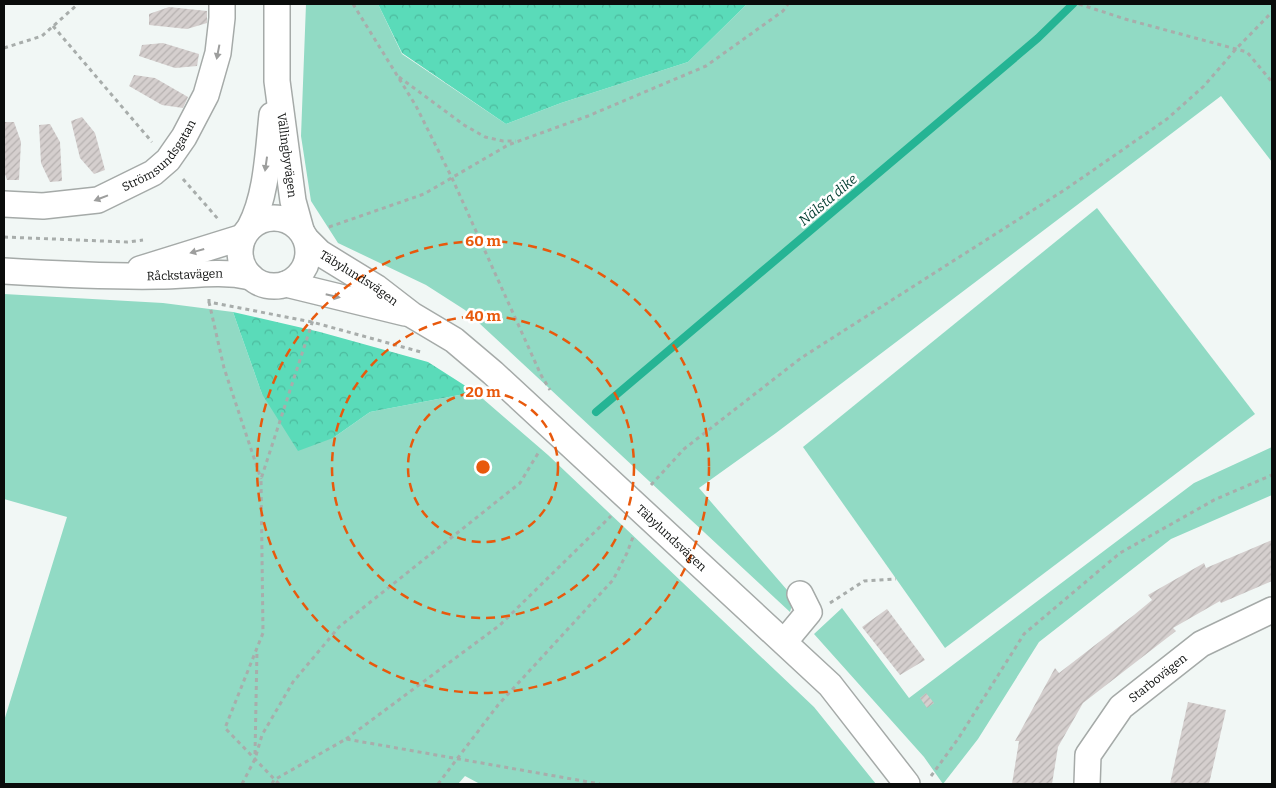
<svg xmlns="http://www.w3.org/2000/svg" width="1276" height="788" font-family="Bitter,serif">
  <defs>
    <pattern id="forest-crowns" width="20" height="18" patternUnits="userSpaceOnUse" patternTransform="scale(1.25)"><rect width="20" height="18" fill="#5adbb9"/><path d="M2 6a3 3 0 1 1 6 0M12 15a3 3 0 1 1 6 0" fill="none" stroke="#4dbb9e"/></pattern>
    <pattern id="building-hatch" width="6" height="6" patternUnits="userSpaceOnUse" patternTransform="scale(1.25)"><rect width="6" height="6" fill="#d5cfce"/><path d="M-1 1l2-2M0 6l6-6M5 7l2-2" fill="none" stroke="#b6b1b0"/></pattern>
  </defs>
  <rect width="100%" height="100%" fill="#f1f7f5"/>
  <!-- green -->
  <g fill="#91dac4">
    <polygon points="306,4 378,4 402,54 506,124 561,103 688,62 747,4 1272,4 1272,162 1221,96 776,433 699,488 794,598 790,612 465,310 426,285 338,243 311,201 301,136"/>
    <polygon points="1097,208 1255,414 945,648 803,447"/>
    <polygon points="4,294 163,303 233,312 262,394 333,438 370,412 475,392 548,455 814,707 876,784 480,784 465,776 458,784 4,784 4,721 67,517 4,499"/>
    <polygon points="1272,447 1272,495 1171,539 1039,642 978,739 943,784 924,757 814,634 842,608 909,698 1194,483"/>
  </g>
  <!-- forest -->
  <g fill="url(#forest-crowns)">
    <polygon points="378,4 747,4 688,62 561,103 506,124 402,53"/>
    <polygon points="233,312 320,332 428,362 475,392 370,412 333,438 298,451 262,394"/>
  </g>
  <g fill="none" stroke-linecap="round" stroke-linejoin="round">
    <!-- stream -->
    <polyline stroke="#25b494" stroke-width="8" points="596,412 1038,38 1073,4"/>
  </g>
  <!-- building -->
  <g fill="url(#building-hatch)">
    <polygon points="169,7 207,11 207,23 187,29 149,25 149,14"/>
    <polygon points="163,43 199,54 197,66 175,68 139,56 142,45"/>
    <polygon points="134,75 155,78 188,97 183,108 162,105 129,86"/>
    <polygon points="82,117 95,133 105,170 94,174 80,158 71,121"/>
    <polygon points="4,122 14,122 21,142 19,180 7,180 4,171"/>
    <polygon points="50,124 60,142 62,181 50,182 41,163 39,125"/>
    <polygon points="1272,540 1272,581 1221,603 1220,601 1173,628 1176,631 1083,703 1058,747 1052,784 1012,784 1019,741 1015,741 1055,668 1059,673 1134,615 1152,600 1148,595 1204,563 1206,568"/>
    <polygon points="887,609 925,660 900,675 862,627"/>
    <polygon points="926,693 934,703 927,708 920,698"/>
    <polygon points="1188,702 1226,710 1209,784 1170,784"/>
  </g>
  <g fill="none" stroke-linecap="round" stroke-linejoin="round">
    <!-- minor casing -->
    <g stroke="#a5aaa8" stroke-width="28">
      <g id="minor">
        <path id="s1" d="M277,4V81L293,201L301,230"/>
        <path id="s2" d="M4,204L43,206L98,200L153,173L168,160L184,137L206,95L218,53L222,18V4"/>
        <circle cx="274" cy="252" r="34"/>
        <path d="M250,227C267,195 268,151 272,115"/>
        <path id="s3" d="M306,239L320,253L377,288L412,315L454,340L493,373L830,685L907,784"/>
        <polyline points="140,269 243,237"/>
        <path id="s4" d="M4,271C55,274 107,277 158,276C191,276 218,270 251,277"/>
        <polyline points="286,284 405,313"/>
        <polyline points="785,641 809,612 800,594"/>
        <path id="s5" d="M1087,784L1088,755L1121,707L1201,644L1272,610"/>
      </g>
    </g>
    <!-- path -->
    <g stroke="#a8adab" stroke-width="3" stroke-dasharray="4 4" stroke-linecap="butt">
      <polyline points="353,4 416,106 452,178 541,375 550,390"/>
      <polyline points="1079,4 1125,19 1247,52 1272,82"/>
      <polyline points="53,26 152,142"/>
      <polyline points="4,48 42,36 78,4"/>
      <polyline points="399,77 464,125 485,137 503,141 516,141"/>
      <polyline points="183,179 218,219"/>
      <polyline points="329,227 424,194 508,145 588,116 706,66 783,11 788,4"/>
      <polyline points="4,237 127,242 143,240"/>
      <polyline points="209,299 209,302 312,322 421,352"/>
      <polyline points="209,302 224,368 261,479"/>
      <polyline points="651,485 684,449 801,358 1066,189 1167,119 1204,86 1236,49 1272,12"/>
      <polyline points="830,603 864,581 896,579"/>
      <polyline points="346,739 500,625 611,516"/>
      <polyline points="255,754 257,650"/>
      <polyline points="931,776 958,739 1024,634 1120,553 1214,500 1272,475"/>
      <polyline points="242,784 255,759 262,735 293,682 339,627 520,483 540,450"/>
      <polyline points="272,784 274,780 346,739 600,784"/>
      <polyline points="279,784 225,728 263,633 261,479 314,317"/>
      <polyline points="438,784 498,705 613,580 627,553 633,537"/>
    </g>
    <!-- minor -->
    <use href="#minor" stroke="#fff" stroke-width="25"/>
  </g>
  <!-- one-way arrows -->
  <defs><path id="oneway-solid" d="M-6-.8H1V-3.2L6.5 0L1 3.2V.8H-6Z" transform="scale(1.25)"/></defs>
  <g fill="#9d9e9d">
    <use href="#oneway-solid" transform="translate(218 52) rotate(101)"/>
    <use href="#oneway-solid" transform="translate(266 164) rotate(98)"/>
    <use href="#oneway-solid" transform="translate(101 198) rotate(159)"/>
    <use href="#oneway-solid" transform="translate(197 251) rotate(164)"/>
    <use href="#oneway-solid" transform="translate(333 296) rotate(13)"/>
  </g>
  <!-- distance rings -->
  <g fill="none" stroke="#e8590c" stroke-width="2.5" stroke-dasharray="9 6">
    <circle cx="483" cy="467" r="75"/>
    <circle cx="483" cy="467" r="151"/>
    <circle cx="483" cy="467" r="226"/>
  </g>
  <g text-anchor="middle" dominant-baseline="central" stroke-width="5" stroke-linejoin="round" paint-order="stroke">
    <!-- street labels -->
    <g font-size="12" fill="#0a0c0b" stroke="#fff">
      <text stroke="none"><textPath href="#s2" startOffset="172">Strömsundsgatan</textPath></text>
      <text stroke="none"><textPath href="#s1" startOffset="152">Vällingbyvägen</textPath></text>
      <text stroke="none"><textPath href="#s4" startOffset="181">Råckstavägen</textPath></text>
      <text stroke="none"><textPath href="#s3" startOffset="66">Täbylundsvägen</textPath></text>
      <text stroke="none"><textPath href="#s3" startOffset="474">Täbylundsvägen</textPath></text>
      <text stroke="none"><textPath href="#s5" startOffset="134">Starbovägen</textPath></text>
    </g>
    <!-- water labels -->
    <g font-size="14" font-style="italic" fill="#003c2f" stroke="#fff">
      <text transform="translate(828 200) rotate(-40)">Nälsta dike</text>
    </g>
  </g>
  <circle cx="483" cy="467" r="8" fill="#e8590c" stroke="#fff" stroke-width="2.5"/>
  <g font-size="15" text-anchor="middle" font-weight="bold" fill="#e8590c" stroke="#fff" stroke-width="5" stroke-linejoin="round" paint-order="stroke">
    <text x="483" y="246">60 m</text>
    <text x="483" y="321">40 m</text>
    <text x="483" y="397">20 m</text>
  </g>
  <!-- border -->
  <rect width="1276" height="788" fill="none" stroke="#0a0c0b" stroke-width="10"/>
</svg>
